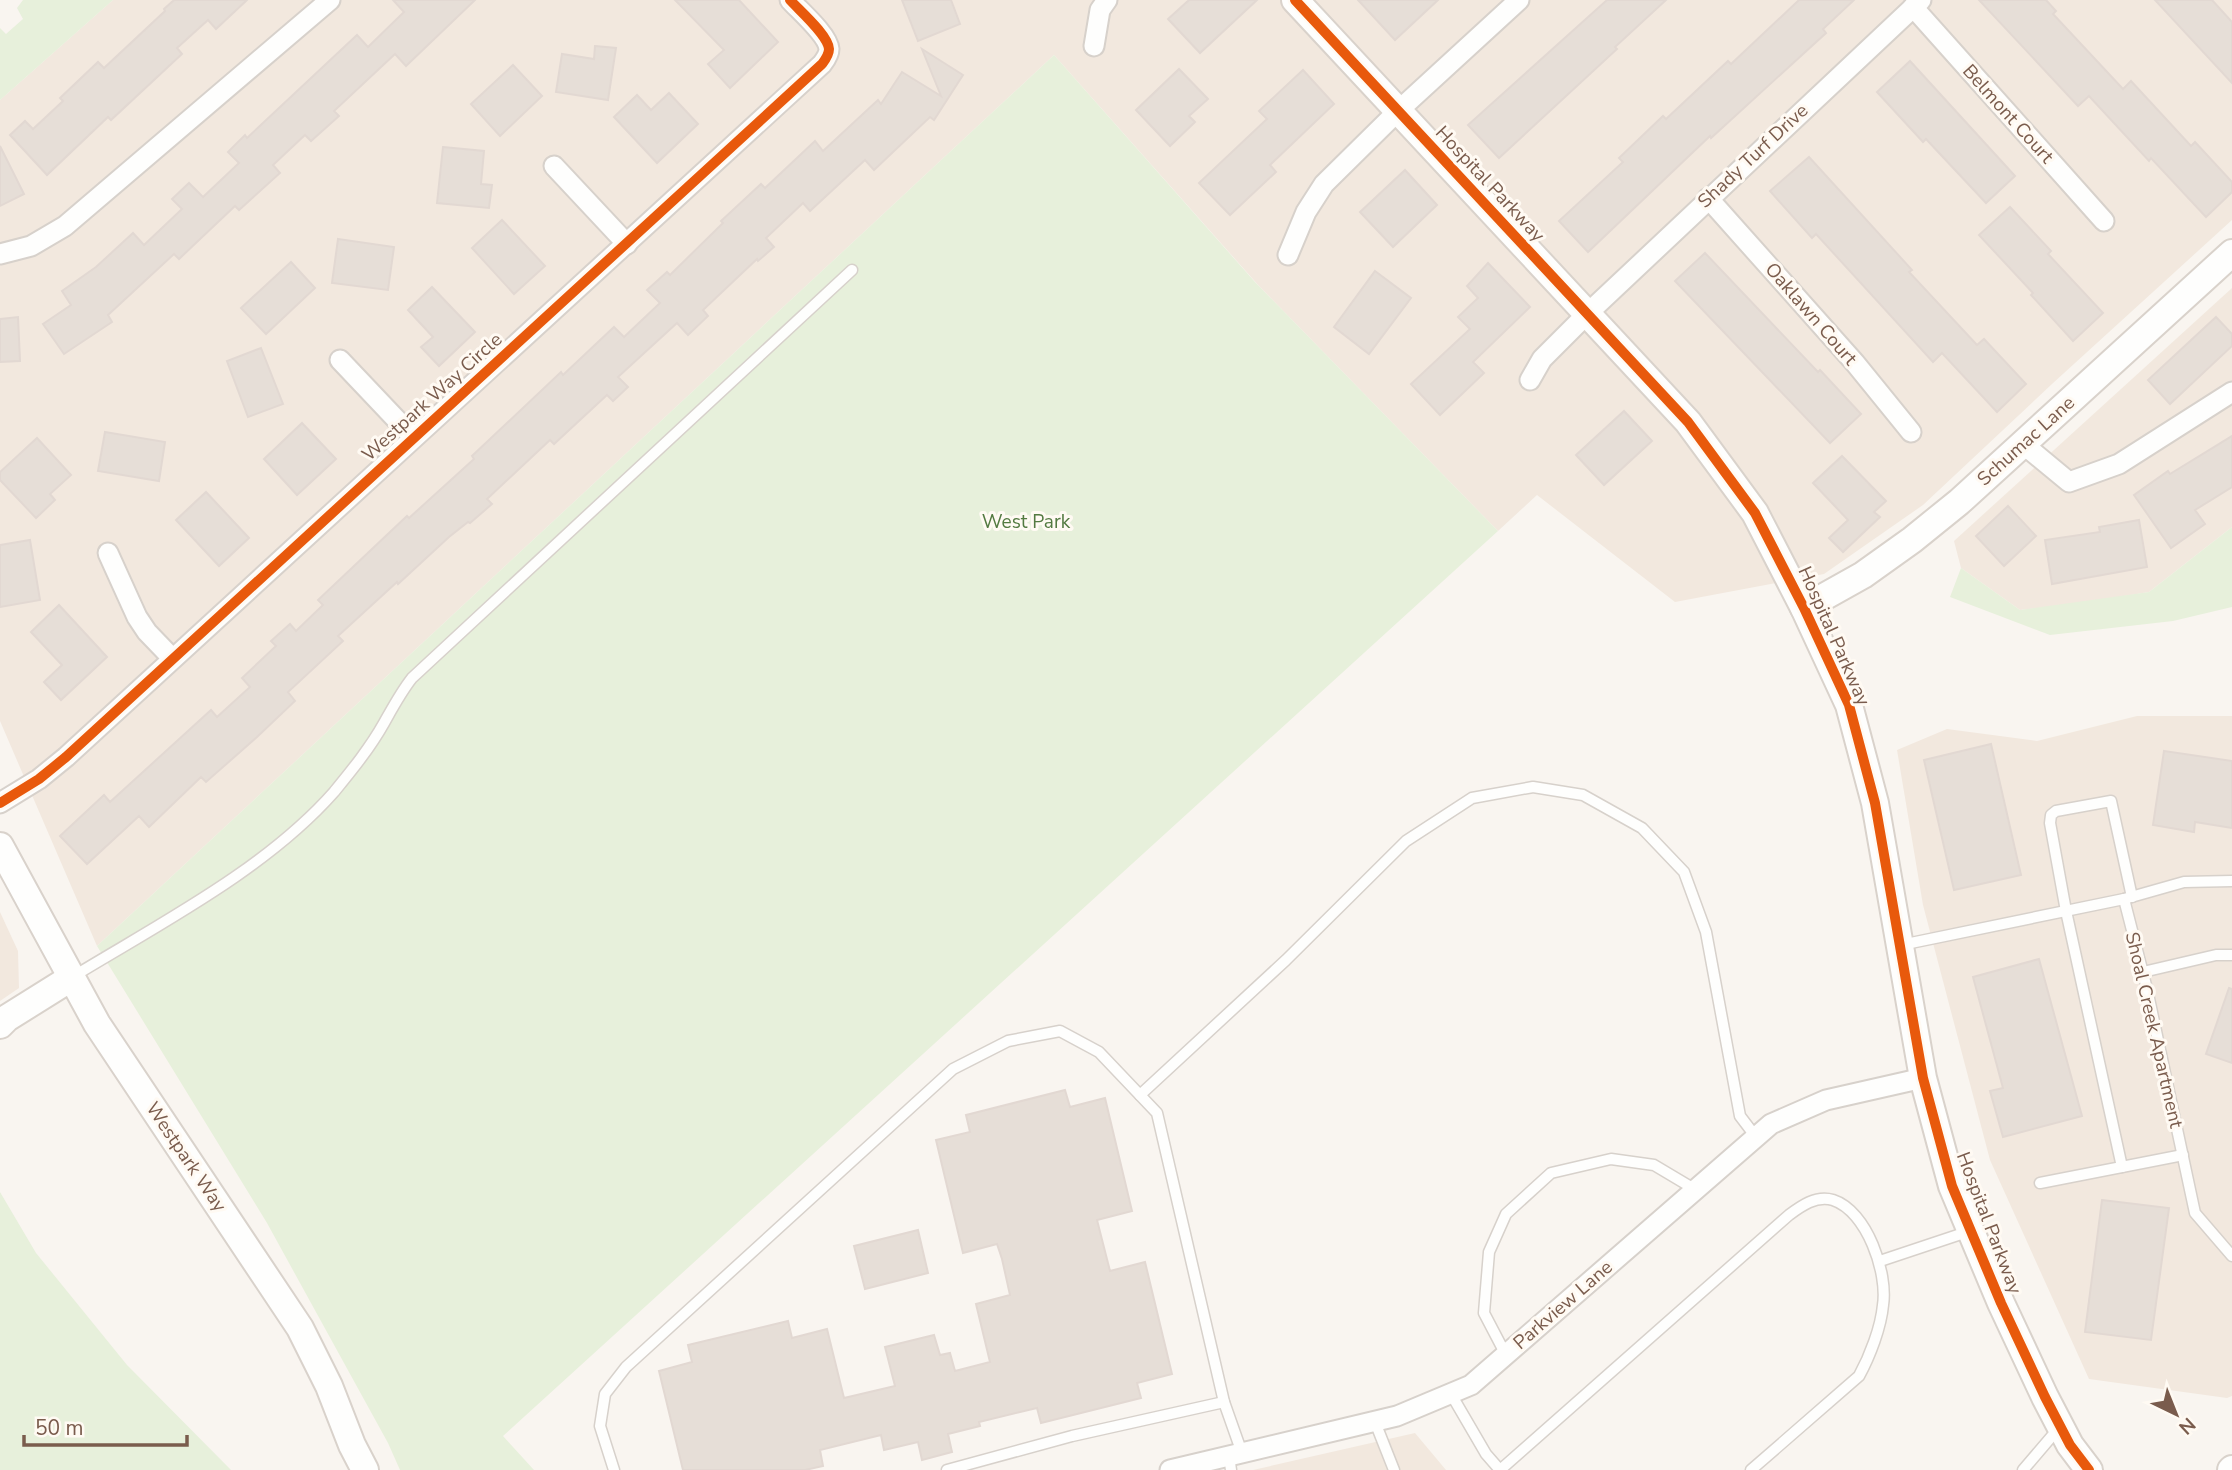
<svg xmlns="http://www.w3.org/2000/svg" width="2232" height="1470" font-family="'Nunito Sans',sans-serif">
  <rect width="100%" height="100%" fill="#f9f5f0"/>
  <!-- residential -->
  <g fill="#f2e8de">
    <polygon points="113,0 2232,0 2232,220 2052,384 1923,505 1824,574 1675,602 1537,495 1498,531 1259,286 1054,55 97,946 0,721 0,100"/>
    <polygon points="2232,288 2232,527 2149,592 2082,603 2020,610 1961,568 1954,541"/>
    <polygon points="2137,716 2232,716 2232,1396 2227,1398 2089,1379 1990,1160 1923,905 1897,750 1947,729 2037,741"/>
    <polygon points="0,912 18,951 19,988 0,1001"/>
    <polygon points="1415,1433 1446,1470 1253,1470"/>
  </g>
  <!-- green -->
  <g fill="#e7f0db">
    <polygon points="23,0 113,0 0,100 0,28 6,34 23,19 17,8"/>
    <polygon points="1054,55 1255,282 1498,531 503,1436 534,1470 400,1470 388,1443 267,1223 97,946"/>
    <polygon points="2232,527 2232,607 2173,621 2050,635 1950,597 1961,568 2020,610 2149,592"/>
    <polygon points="0,1192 36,1253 127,1365 231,1470 0,1470"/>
  </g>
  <!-- building -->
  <g fill="#e6ded7" stroke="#e2d8d2" stroke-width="2">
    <polygon points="174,0 247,0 216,29 208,20 177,48 182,54 111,120 108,117 47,175 10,135 25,121 33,129 63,101 60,98 98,62 104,68 165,11 164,9"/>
    <polygon points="393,0 475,0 406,66 395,54 334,111 339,116 311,141 305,135 273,165 280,173 239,210 235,206 179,259 174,254 108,315 112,322 64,354 43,324 71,305 62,291 96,267 133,233 144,245 182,209 172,199 189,183 203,197 239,163 228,152 245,135 247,138 357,35 368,47 404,12"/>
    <polygon points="675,0 739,0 778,42 730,88 708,64 724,50"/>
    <polygon points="902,0 951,0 960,24 918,41"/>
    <polygon points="1189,0 1257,0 1200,53 1168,19"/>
    <polygon points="1358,0 1438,0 1395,40"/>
    <polygon points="1607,0 1666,0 1615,47 1617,49 1499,158 1468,125"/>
    <polygon points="1799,0 1854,0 1823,29 1826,33 1711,138 1710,136 1588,252 1559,221 1623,162 1619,158 1663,116 1666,119 1728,61 1731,64"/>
    <polygon points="1979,0 2046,0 2056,11 2053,14 2123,89 2131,81 2191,146 2195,142 2232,182 2232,192 2206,217 2151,158 2149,161 2089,96 2078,106"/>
    <polygon points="2155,0 2212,0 2232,22 2232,83"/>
    <polygon points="595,46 616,48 608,100 556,92 562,54 594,59"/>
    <polygon points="922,49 963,75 934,120 930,117 874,170 865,160 810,211 803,203 766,238 774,247 758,261 757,259 703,310 708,316 688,335 677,323 618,377 628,387 613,401 607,395 554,444 550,440 487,499 492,504 470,523 468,522 449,537 398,584 397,582 338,636 343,641 288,692 295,701 257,737 206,782 201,777 149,827 139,816 87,864 60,836 104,795 110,802 211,710 217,717 250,687 242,678 276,646 271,641 290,624 296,631 323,605 318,600 407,516 409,518 474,459 472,456 561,372 563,375 614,327 624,337 660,303 647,290 667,272 670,275 723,223 721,221 761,184 765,188 815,141 823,151 878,100 881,104 902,72 941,96"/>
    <polygon points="1910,61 2015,176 1986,203 1926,139 1923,142 1877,92"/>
    <polygon points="513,65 542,96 500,136 471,104"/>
    <polygon points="1179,69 1208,99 1189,116 1195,122 1170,146 1136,110"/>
    <polygon points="1303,70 1334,104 1270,165 1276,172 1230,215 1199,183 1267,119 1259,111"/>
    <polygon points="669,93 698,124 657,163 614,117 637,95 651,110"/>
    <polygon points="0,146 24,194 0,206"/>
    <polygon points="443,147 484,151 481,184 492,185 489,208 437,203"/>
    <polygon points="1809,157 1912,270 1909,272 1977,345 1984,339 2026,384 1997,412 1942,353 1933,362 1816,234 1812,238 1770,191"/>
    <polygon points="1405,170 1437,205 1393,247 1360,212"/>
    <polygon points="2010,207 2051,251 2048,254 2103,313 2073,341 2031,295 2033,293 1979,235"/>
    <polygon points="502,220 545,266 514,294 472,248"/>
    <polygon points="338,239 394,247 388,290 332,283"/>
    <polygon points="1705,253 1818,372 1820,370 1861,414 1830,443 1675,281"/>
    <polygon points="291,262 315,288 266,334 241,308"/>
    <polygon points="1488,263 1530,307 1473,362 1484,373 1440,415 1411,384 1470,329 1458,317 1478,298 1467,286"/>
    <polygon points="1375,271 1411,298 1369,354 1334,327"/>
    <polygon points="432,287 475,332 439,366 421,347 433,337 408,310"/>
    <polygon points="18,317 20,361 0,362 0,319"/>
    <polygon points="2216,317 2232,334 2232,346 2170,404 2148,380"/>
    <polygon points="261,348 283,404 248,417 227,361"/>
    <polygon points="1624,411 1652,441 1604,485 1576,455"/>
    <polygon points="302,423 336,459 297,495 264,459"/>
    <polygon points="105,432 165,442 159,481 98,471"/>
    <polygon points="2232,436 2232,487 2195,510 2205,524 2171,548 2134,495 2168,471 2170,474"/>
    <polygon points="37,438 71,475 50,494 55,500 36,518 0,480 0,472"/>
    <polygon points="1842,456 1886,501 1874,512 1880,517 1843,552 1829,538 1848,520 1813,483"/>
    <polygon points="206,492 249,538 219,566 176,520"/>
    <polygon points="2008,506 2036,536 2004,566 1976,536"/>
    <polygon points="2139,520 2147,567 2052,584 2045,540 2100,532 2099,527"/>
    <polygon points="30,540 40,600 0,607 0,545"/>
    <polygon points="59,605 107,657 61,700 44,682 62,665 31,632"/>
    <polygon points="1991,744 2021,875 1954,890 1924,760"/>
    <polygon points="2164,751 2232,761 2232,828 2195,822 2194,832 2153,825"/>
    <polygon points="2039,959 2082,1116 2003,1137 1990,1091 2003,1088 1973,977"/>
    <polygon points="2229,988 2232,989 2232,1063 2206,1054"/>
    <polygon points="1065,1090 1070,1107 1105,1098 1132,1211 1097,1220 1110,1271 1145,1262 1172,1374 1137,1383 1141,1398 1041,1423 1037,1408 979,1422 980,1426 948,1434 952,1452 922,1460 918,1442 884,1450 881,1435 820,1450 823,1466 805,1470 683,1470 659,1371 692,1362 688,1345 788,1321 792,1338 827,1329 844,1398 895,1386 885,1347 934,1335 940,1355 950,1353 955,1371 990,1362 976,1304 1010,1295 1002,1259 997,1244 963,1253 936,1140 970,1132 966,1115"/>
    <polygon points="2102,1200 2169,1208 2151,1340 2085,1332"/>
    <polygon points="918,1230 928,1273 865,1289 854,1246"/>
  </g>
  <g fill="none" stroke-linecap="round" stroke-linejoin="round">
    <!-- lane casing -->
    <g stroke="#d7d1cb" stroke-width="13">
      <g id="lane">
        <polyline points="2232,881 2184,882 2124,899 2147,989 2195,1213 2232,1256"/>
        <polyline points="1901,945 2124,899"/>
        <polyline points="2143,972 2216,955 2232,955"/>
        <path d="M74,976C161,923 266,869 334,792C352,770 370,748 384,723C393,707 401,692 412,678L852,270"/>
        <polyline points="1140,1095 1286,960 1406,841 1472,798 1533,787 1583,795 1642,828 1684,872 1706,932 1740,1116 1756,1137"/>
        <polyline points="2122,1167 2066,911 2050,823 2051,815 2056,811 2111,801 2132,897"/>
        <polyline points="2040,1183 2183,1155"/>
        <polyline points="1880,1261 1970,1231"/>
        <polyline points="1506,1355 1484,1313 1489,1252 1506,1214 1551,1173 1611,1159 1654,1165 1696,1190"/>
        <polyline points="1451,1394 1486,1454 1500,1470"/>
        <polyline points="1375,1422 1394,1470"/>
        <polyline points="1229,1456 1231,1470"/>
        <polyline points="614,1470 600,1426 605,1394 626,1367 953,1069 1008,1041 1060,1031 1099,1052 1157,1113 1224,1402 1242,1453"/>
        <polyline points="947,1470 1072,1436 1224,1402"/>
        <path d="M1500,1470L1789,1215C1801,1206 1816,1195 1833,1200C1867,1211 1888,1273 1883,1305C1881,1327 1870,1356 1859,1376L1751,1470"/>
        <polyline points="2023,1470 2058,1429"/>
      </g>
    </g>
    <!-- street casing -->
    <g stroke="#d7d1cb" stroke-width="23">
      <g id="street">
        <polyline points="1913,7 2104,221"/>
        <polyline points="1094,46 1100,10 1107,0"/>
        <polyline points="554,166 627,244"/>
        <polyline points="1708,198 1855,363 1911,432"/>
        <polyline points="0,254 31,246 65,226 330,0"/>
        <polyline points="1288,255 1306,212 1324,184 1398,111 1519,0"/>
        <polyline points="340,360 413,437"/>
        <polyline points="1530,380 1542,359 1587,314 1921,0"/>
        <polyline points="2023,444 2069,482 2119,464 2232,392"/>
        <polyline points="108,553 137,617 147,632 172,658"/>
        <path d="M0,803L39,779L66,757L822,64C825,60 829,55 829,49C828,35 800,11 790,0"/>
        <polyline points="1170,1470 1397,1416 1471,1385 1771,1124 1826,1100 1923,1078"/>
      </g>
    </g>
    <!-- secondary casing -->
    <g stroke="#d9d2cb" stroke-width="30">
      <g id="secondary">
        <polyline points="1295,0 1688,422 1755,513 1804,608 1849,705 1875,803 1923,1078 1952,1186 2001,1303 2045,1397 2070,1445 2089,1470"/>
        <polyline points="1804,608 1863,575 1912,540 1959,502 2232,253"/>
        <polyline points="0,846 97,1024 300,1328 329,1386 352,1445 365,1470"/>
        <polyline points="0,1025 7,1018 71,978"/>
        <polyline points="2231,1470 2232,1469"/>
      </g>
    </g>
    <!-- lane -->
    <use href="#lane" stroke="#fefefd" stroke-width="10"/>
    <!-- street -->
    <use href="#street" stroke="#fefefd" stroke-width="19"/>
    <!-- secondary -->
    <use href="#secondary" stroke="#fefefd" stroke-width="26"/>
    <!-- cycleway casing -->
    <g stroke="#fffaf3" stroke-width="15">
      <g id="cycleway">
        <polyline points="1295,0 1688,422 1755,513 1804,608 1849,705 1875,803 1923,1078 1952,1186 2001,1303 2045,1397 2070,1445 2089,1470"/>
        <path d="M0,803L39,779L66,757L822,64C825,60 829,55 829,49C828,35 800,11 790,0"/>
      </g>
    </g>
    <!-- cycleway -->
    <use href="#cycleway" stroke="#e8590c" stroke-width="10"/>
  </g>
  <g text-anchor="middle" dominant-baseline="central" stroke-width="6" stroke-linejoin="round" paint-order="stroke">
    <!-- street labels -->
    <g font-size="19" fill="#7a5c4d" stroke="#fffaf3">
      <text transform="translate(2008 114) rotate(48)">Belmont Court</text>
      <text transform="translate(1753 156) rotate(-43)">Shady Turf Drive</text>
      <text transform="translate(1490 184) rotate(47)">Hospital Parkway</text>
      <text transform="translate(1811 314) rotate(49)">Oaklawn Court</text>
      <text transform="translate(432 397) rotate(-42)">Westpark Way Circle</text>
      <text transform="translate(2026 441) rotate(-42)">Schumac Lane</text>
      <text transform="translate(1834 636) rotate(66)">Hospital Parkway</text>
      <text transform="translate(2154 1030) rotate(77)">Shoal Creek Apartment</text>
      <text transform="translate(186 1157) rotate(56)">Westpark Way</text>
      <text transform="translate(1989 1223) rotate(69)">Hospital Parkway</text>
      <text transform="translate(1563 1305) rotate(-41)">Parkview Lane</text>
    </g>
    <!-- park labels -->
    <g font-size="19" fill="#537a41" stroke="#fffaf3">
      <text x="1026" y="522">West Park</text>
    </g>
  </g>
  <!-- north arrow -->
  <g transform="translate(2176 1414) rotate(137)" stroke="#fffaf3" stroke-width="5" paint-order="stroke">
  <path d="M0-5L12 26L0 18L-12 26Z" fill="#7a5c4d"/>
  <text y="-10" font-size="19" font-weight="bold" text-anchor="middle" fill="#7a5c4d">N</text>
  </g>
  <!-- scale -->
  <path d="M24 1435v10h163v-10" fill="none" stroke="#7a5c4d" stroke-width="3.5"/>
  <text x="35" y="1435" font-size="21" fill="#7a5c4d" stroke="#fffaf3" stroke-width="5" paint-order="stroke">50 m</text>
</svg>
